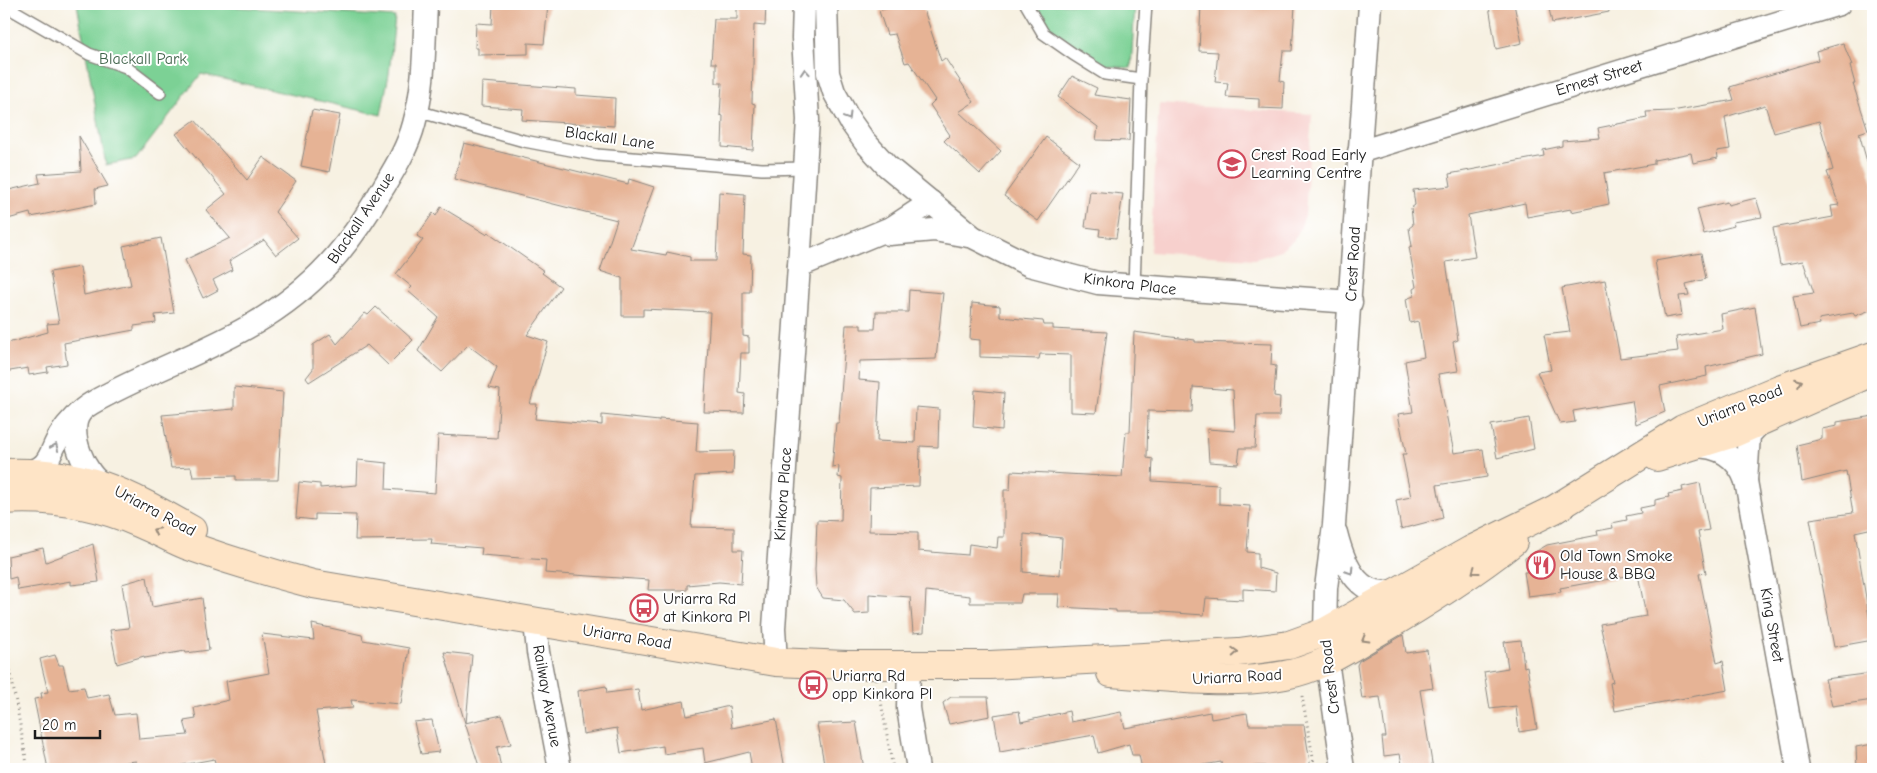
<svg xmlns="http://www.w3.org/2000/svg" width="1877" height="773" font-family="'Comic Neue',sans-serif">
  <rect width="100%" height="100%" fill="#fff"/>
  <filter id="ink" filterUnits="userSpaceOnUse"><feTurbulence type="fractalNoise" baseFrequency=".02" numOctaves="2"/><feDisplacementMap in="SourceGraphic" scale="10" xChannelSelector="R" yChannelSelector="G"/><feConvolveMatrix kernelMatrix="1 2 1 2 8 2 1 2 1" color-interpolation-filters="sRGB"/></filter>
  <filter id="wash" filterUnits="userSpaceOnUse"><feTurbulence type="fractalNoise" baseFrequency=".0096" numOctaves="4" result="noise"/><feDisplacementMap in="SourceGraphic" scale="20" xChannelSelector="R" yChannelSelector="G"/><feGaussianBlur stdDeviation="1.12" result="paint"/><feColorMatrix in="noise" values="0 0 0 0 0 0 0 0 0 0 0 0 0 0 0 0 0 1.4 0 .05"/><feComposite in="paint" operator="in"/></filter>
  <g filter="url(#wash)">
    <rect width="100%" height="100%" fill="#f7f1e2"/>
    <!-- built -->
    <polygon fill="#f7d0cd" points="1159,104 1312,114 1305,215 1300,229 1293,241 1278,252 1255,259 1150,252"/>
    <!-- green -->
    <g fill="#7bd195" stroke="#4c7658">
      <polygon points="77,4 218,4 218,6 395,17 389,74 381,115 201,74 136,159 106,165"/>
      <polygon points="1036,4 1135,4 1131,68 1106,66 1077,48 1049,27"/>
    </g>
    <g id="blocks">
      <!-- building -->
      <g fill="#e6b395" fill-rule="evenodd">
        <polygon points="493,4 548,5 544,44 528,43 528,54 478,55 478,48 475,48 476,23 492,24"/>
        <polygon points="737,4 766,4 765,26 754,25 752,103 755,104 753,150 722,147 723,116 720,115 722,83 716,83 716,63 711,63 714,19 737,19"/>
        <polygon points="899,4 922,4 941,61 945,58 974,102 959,112 1001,151 980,174 944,141 950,135 930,105 935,100 909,62 905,63 895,34 887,35 879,11"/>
        <polygon points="1201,4 1295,6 1292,51 1283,51 1280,81 1284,82 1283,109 1259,108 1259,99 1226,97 1228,83 1215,82 1218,52 1199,51"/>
        <polygon points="1514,4 1522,43 1496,49 1489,6"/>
        <polygon points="1548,4 1608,4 1609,12 1552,23"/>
        <polygon points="1843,43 1852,65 1850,66 1855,84 1853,84 1868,130 1859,133 1873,183 1873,309 1855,316 1853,313 1819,319 1820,324 1800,328 1793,296 1814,293 1803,261 1780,265 1773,228 1833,217 1831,206 1839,205 1827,172 1833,170 1819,121 1774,133 1765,105 1725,117 1730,149 1717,151 1718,158 1693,163 1691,153 1654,160 1654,164 1604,173 1609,204 1571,212 1571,209 1527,217 1525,203 1468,215 1475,257 1446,262 1458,340 1453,342 1458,371 1438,374 1454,453 1483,449 1487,477 1437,485 1443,518 1401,529 1396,500 1411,497 1402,454 1406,454 1398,414 1413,412 1405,361 1424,357 1418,321 1410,323 1406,299 1414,296 1413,289 1416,287 1409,247 1412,246 1409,228 1413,225 1411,208 1415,205 1413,190 1451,186 1449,174 1544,156 1543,150 1562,146 1562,141 1600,138 1598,128 1647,118 1646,112 1672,111 1734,100 1730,87 1818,60 1816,51"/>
        <polygon points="1072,76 1097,88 1094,95 1131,100 1129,141 1096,140 1098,127 1058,97"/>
        <polygon points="482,82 576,89 576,95 615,98 614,126 522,120 523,109 481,106"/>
        <polygon points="312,110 340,115 329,172 301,166"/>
        <polygon points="195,120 247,180 263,157 296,181 275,212 298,238 276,255 264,240 229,261 232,270 213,280 218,290 203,298 185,260 230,238 206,210 226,194 176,134"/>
        <polygon points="79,136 108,186 95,189 96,204 31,217 30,213 4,220 4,191 40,183 38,174 81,171"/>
        <polygon points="1046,137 1079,162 1038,221 1004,196"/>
        <polygon points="464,143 628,184 629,179 654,187 631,249 666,255 667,252 690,257 690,261 716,261 719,192 745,194 743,254 751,255 750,292 743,292 743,336 749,337 749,353 741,353 739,393 745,394 744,413 704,412 710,312 643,309 643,316 622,316 622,278 600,271 617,220 454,179"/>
        <polygon points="1090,191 1123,194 1116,238 1099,236 1100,229 1085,227"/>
        <polygon points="1756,198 1762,217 1733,222 1734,226 1704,234 1697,209 1727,202 1728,205"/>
        <polygon points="441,207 486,234 488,232 544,271 542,273 561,287 527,335 548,342 530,404 537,404 535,419 602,425 602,415 659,421 659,419 698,422 696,452 734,451 733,474 695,476 691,527 734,528 734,550 743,550 741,584 719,582 687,585 687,590 648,590 649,580 545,573 546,560 481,555 482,548 431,544 432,539 355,540 356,515 315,514 315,520 296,518 299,482 320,484 320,488 357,485 358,460 387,463 386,489 435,493 438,435 497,438 500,390 489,388 497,367 468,345 442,372 418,351 438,317 408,291 412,287 396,274 423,240 417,236 433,213 436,216"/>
        <polygon points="161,238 174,313 155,315 156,323 134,326 134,330 64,343 67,364 47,367 48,372 29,375 28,368 4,372 4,344 48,332 47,324 59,323 50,272 80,267 84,295 131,285 123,246"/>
        <polygon points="1701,253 1706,279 1686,284 1689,295 1679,296 1682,315 1665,318 1655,261"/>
        <polygon points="1605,280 1620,358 1678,351 1676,337 1723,329 1721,314 1755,307 1762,354 1706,367 1707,376 1660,386 1665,412 1636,424 1632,401 1573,411 1575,422 1560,424 1537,372 1551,370 1544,335 1570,332 1562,288"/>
        <path d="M909,290L943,293L936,359L860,361L859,380L880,382L877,441L915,443L916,407L939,409L938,447L920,446L919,486L870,488L869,531L918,532V551L968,555L969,544L997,548L998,537H1004V490H1010L1011,471L1122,477L1126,432H1130L1134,332L1195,340V342L1272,344L1271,365L1276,366L1274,396L1280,397L1279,416H1257L1255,448H1240L1238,464L1209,462L1207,429L1235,431L1233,390L1193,387L1192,412L1148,411L1147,458L1153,459L1152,481L1219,485V504L1250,506L1247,552L1258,553V568L1276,573L1275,591L1243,589V600L1206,598L1204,615L1161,612H1116V610L1058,607L1059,594H1022L1020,603H970V596L926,591L924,632L913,633L910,597L869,594V613L855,614L844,600L823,598L816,587L815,570L817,520L841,521L842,478L838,477L839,466L832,467L836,423H839L846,325H861V329H875L876,312H908ZM1024,534L1062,538L1060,575L1023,572Z"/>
        <polygon points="972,303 1000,306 1000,317 1043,321 1044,325 1053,325 1053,329 1107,332 1096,413 1071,412 1071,355 1040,354 1039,359 980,357 980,340 970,339"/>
        <polygon points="376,307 413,340 388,365 367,345 309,382 306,378 313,369 313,345 330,334 337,344 365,313 368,315"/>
        <polygon points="234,387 283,392 278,480 236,480 236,476 193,477 191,467 171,468 162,415 234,409"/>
        <polygon points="975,390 1004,393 1002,430 973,427"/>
        <polygon points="1873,416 1873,528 1855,532 1873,640 1834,647 1810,519 1853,513 1846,471 1802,482 1797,445 1822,439 1822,429 1837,426 1837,422"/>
        <polygon points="1529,418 1534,449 1497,458 1491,425"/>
        <polygon points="1700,483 1709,530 1698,532 1706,573 1699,574 1717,663 1723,661 1728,690 1615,711 1610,683 1613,682 1600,624 1646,616 1638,574 1560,588 1561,592 1528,596 1524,572 1527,572 1525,558 1547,545 1598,535 1597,531 1613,528 1612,523 1627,520 1626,516 1641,513 1640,508 1655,505 1655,500 1669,497 1668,494 1683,491 1682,487"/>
        <polygon points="93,544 99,582 71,585 71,581 18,590 16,577 9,579 8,556 43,548 46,562"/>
        <polygon points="147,577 152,607 202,598 209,650 186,653 185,651 145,658 144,656 117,664 110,630 129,628 122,584"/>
        <polygon points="312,624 362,635 363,640 409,648 401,704 351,700 353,708 316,711 327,769 217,769 214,759 172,767 172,769 138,769 136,761 88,767 88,769 48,769 34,699 42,698 41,693 48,692 40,659 55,655 59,665 63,665 69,689 84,687 87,698 109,694 115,715 136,713 139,739 188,735 184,721 196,719 194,708 229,700 226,681 269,673 262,634 314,640"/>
        <polygon points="1403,635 1406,653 1427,650 1433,688 1420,690 1433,769 1403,769 1400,754 1384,756 1382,737 1386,737 1380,697 1362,699 1357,665 1359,661"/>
        <polygon points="1521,640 1524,667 1527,666 1537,729 1519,732 1516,706 1490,709 1484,672 1508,668 1504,642"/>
        <polygon points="444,652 472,655 466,723 465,723"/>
        <polygon points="1872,673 1873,700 1832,706 1825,679"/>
        <polygon points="606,686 607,693 638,689 641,710 684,701 687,716 729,706 732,728 776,719 785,769 752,769 749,752 705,763 703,748 664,754 663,746 621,753 617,728 583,734 578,691"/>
        <polygon points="951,697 988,697 990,716 949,724 943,703"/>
        <polygon points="1019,711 1021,722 1069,711 1071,722 1121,712 1125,728 1210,712 1211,719 1247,713 1249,725 1304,725 1311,769 1266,769 1265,766 1258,766 1222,769 1221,762 1180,769 1142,769 1139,755 1132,755 1129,744 1098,753 1094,735 1000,752 994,715"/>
        <polygon points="502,715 511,744 497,747 501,769 480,769 465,723"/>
        <polygon points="432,720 439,752 421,754 414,722"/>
        <polygon points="856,722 864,769 825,769 817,724"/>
        <polygon points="1873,744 1873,769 1857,769 1856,747"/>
      </g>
    </g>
  </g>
  <g filter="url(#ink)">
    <use href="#blocks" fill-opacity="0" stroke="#8a867f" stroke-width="1"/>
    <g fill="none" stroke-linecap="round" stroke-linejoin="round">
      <!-- service casing -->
      <g stroke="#8a867f" stroke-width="14">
        <g id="service">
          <polyline points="1026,4 1043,33 1073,54 1105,74 1141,79"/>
          <polyline points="4,5 89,54 126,67 160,93"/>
          <polyline points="417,111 524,141 597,155 762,169 804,168"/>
          <polyline points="1134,287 1141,79 1146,4"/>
        </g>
      </g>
      <!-- minor casing -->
      <g stroke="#8a867f" stroke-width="25">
        <g id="minor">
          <polyline points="826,4 828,73 834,92 850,121 865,142 887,166 973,237 1029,265 1098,283 1351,302"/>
          <polyline points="1359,152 1839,4"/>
          <polyline points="889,234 934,230 968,236"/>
          <polyline points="799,266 808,120 803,38 804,4"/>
          <path d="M80,413C66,431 85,476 104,485"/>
          <path d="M1693,446C1719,446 1737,456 1746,481L1798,769"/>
          <path d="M23,473C51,469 48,455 60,435C67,424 80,410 92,403C144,373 203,354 255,323C315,287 348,248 383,188C395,168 408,147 414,124C425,85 424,44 426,4"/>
          <polyline points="1746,481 1749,435 1763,420"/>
          <path d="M1336,533C1344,565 1360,605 1402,588"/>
          <polyline points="535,622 538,652 560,769"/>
          <polyline points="1325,632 1326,588 1334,525 1370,4"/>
          <polyline points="1327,661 1343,769"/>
          <polyline points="776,662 774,628 799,266 893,227 931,202"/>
          <polyline points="909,664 908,708 918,769"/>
        </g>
      </g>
      <!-- secondary casing -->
      <g stroke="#8a867f" stroke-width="30">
        <g id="secondary">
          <polyline points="1657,457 1734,433 1863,376"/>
          <path d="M4,473C85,470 123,491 192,530"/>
          <path d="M4,500C51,497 98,505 141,524C156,530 171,539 186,545C228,560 270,573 313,584L776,662L847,665H990L1239,652L1289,645L1325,632L1471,550L1555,509L1683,429L1779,389L1873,356"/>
          <path d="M1111,673C1168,677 1228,686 1285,675C1318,669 1345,651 1374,634C1422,606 1469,577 1513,542"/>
        </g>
      </g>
      <!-- path -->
      <g stroke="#8a867f" stroke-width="3" stroke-dasharray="1 4" stroke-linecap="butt">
        <polyline points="4,636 28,769"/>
        <polyline points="879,690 893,769"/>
        <polyline points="1302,696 1315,769"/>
      </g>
      <!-- service -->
      <use href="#service" stroke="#fff" stroke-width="11"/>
      <!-- minor -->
      <use href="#minor" stroke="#fff" stroke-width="22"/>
      <!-- secondary -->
      <use href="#secondary" stroke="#fee4c6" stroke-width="28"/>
    </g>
    <!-- one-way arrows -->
    <defs><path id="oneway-chevron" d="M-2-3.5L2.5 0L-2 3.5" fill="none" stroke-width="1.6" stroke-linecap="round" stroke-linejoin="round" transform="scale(1.25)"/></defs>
    <g stroke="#999">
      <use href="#oneway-chevron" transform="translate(805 72) rotate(-94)"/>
      <use href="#oneway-chevron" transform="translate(848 117) rotate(59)"/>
      <use href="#oneway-chevron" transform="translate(55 447) rotate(-68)"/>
      <use href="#oneway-chevron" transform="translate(1350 571) rotate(58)"/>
    </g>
    <g stroke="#988a7a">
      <use href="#oneway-chevron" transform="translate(1799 382) rotate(-20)"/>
      <use href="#oneway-chevron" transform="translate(156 531) rotate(-153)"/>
      <use href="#oneway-chevron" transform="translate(1475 571) rotate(144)"/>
      <use href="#oneway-chevron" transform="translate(1365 639) rotate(150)"/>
      <use href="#oneway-chevron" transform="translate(1235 652) rotate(-3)"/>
    </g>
  </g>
  <!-- icons -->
  <defs>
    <g id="school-ring" transform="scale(1.4375)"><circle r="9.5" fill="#fff" stroke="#d1495b" stroke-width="1.5"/><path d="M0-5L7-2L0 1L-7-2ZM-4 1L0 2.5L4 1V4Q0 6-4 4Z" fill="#d1495b"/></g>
    <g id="restaurant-ring" transform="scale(1.4375)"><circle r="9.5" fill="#fff" stroke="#d1495b" stroke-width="1.5"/><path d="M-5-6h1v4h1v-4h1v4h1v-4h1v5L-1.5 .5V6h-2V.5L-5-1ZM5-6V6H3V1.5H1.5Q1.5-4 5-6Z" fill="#d1495b"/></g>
    <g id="bus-ring" transform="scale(1.4375)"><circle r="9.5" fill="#fff" stroke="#d1495b" stroke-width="1.5"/><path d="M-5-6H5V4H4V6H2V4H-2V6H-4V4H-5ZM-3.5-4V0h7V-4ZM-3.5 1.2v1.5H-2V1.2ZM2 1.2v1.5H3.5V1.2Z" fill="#d1495b"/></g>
  </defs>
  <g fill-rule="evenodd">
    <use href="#school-ring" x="1232" y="164"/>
    <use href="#restaurant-ring" x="1541" y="565"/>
    <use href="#bus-ring" x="644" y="608"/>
    <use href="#bus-ring" x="813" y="685"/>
  </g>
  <g text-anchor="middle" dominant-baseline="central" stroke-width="4" stroke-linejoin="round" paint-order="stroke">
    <!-- park labels -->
    <g font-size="16" fill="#42644c" stroke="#fff">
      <text x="143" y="59">Blackall Park</text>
    </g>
    <!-- street labels -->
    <g font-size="16" fill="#1c1c1c" stroke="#fff">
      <text transform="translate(1599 78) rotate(-17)">Ernest Street</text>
      <text transform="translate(610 138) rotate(8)">Blackall Lane</text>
      <text transform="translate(361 218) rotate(-56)">Blackall Avenue</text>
      <text transform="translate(1353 264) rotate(-87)">Crest Road</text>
      <text transform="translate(1130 284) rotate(7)">Kinkora Place</text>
      <text transform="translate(1740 406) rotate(-22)">Uriarra Road</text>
      <text transform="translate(783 494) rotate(-86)">Kinkora Place</text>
      <text transform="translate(155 511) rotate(28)">Uriarra Road</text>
      <text transform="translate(1772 625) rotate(80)">King Street</text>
      <text transform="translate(627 637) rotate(9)">Uriarra Road</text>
      <text transform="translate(1237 677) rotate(-3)">Uriarra Road</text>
      <text transform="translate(1330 677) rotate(-97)">Crest Road</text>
      <text transform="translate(547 696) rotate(80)">Railway Avenue</text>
    </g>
    <!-- poi labels -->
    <g font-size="16" fill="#1c1c1c" stroke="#fff" text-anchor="start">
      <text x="1251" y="155">Crest Road Early<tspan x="1251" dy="18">Learning Centre</tspan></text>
      <text x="1560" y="556">Old Town Smoke<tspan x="1560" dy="18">House &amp; BBQ</tspan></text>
      <text x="663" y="599">Uriarra Rd<tspan x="663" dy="18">at Kinkora Pl</tspan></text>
      <text x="832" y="676">Uriarra Rd<tspan x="832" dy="18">opp Kinkora Pl</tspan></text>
    </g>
  </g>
  <!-- margin -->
  <rect width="1877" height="773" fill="none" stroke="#fff" stroke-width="20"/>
  <!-- scale -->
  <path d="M35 730v8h65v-8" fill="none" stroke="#1c1c1c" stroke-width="2.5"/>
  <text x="42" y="730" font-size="15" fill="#1c1c1c" stroke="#ffffff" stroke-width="4" paint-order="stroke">20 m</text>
</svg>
